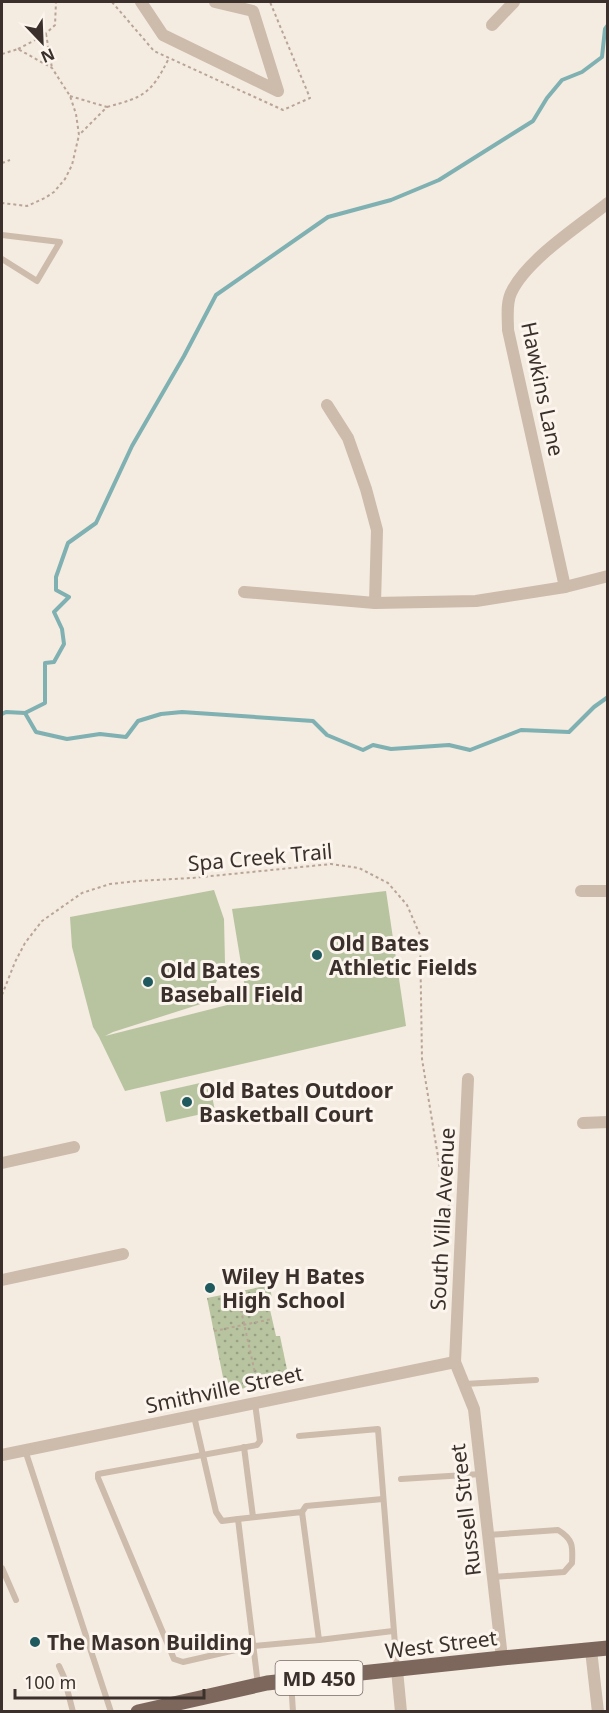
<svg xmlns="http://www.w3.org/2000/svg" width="609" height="1713" font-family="'Noto Sans',sans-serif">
  <defs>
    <pattern id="grass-dots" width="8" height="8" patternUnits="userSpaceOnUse" patternTransform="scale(1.5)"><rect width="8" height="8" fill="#b8c4a0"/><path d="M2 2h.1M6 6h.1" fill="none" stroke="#97a083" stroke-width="1.8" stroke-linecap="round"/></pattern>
  </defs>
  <rect width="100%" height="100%" fill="#f4ebe1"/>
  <!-- grass -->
  <polygon fill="url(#grass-dots)" points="270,1285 272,1300 268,1301 276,1336 280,1336 289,1379 226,1392 207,1298"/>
  <!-- pitch -->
  <g fill="#b8c4a0">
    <polygon points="214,890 224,919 225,963 207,1002 113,1032 105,1036 247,1000 232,909 386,891 406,1026 125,1091 99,1037 93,1027 72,947 70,917"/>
    <polygon points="209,1081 215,1111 166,1122 160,1092"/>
  </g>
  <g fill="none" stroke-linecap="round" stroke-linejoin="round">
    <!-- stream -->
    <g stroke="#7fb0b2" stroke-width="4">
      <polyline points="25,713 45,703 45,663 54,662 64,644 62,629 54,612 69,597 56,590 56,577 68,543 96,523 132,446 184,356 216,295 328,217 391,200 439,180 533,121 547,98 562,80 582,72 602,57 605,29 608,25"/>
      <polyline points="2,714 6,712 25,713 36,732 67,739 100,734 126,737 138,721 161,714 182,712 313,721 327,735 363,750 373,745 391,749 449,745 470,750 521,730 569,732 594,707 608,697"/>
    </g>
    <!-- path -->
    <g stroke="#b9a596" stroke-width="2" stroke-dasharray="3 3" stroke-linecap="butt">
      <polyline points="112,2 154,51 283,110 310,98 270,2"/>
      <polyline points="46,34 52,68"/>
      <polyline points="18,49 43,36 55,25 56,2"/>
      <polyline points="2,54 18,49 52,68 70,96 76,114 79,135 72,165 65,179 54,192 45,198 27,206 2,203"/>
      <polyline points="70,96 107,107 79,135"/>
      <path d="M107,107C144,97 151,94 169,58"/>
      <polyline points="2,163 10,160"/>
      <polyline points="2,995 15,962 25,943 42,921 82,893 110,884 138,881 192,878 331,864 359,868 388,883 407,905 420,935 422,1059 441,1175 449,1207"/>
      <polyline points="237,1292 259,1391"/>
      <polyline points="214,1331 272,1319"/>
    </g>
    <!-- lane -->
    <g stroke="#cdbbac" stroke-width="6">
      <polyline points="2,235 60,242 37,281 2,259"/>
      <polyline points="464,1384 536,1380"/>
      <polyline points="194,1416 216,1512 222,1521 238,1519 258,1685"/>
      <polyline points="299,1436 378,1429 397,1670"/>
      <polyline points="244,1447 253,1517"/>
      <polyline points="25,1450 111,1712"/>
      <polyline points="401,1479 481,1474"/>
      <polyline points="302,1512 306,1506 383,1499"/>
      <polyline points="238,1519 302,1512 319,1640 253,1646 183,1662 174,1659 98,1478 98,1474 257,1445 260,1441 255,1403"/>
      <path d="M488,1535L558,1530C573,1539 573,1546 572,1563L564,1572L493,1577"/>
      <polyline points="2,1568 16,1600"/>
      <polyline points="319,1640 393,1631"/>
      <polyline points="59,1666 64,1677 73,1712"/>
      <polyline points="291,1681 293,1712"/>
    </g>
    <!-- street -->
    <g stroke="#cdbbac" stroke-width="12">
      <polyline points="141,2 163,35 278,91 253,11 215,2"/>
      <polyline points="492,25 514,2"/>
      <polyline points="327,405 348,438 366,489 377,530 375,603"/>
      <path d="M565,587L508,330C508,318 506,304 511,293C526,260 579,226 608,203"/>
      <polyline points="244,592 375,603 476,601 565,587 608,576"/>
      <polyline points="581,891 608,891"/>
      <polyline points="468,1079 455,1362 474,1409 502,1658"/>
      <polyline points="583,1123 608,1122"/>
      <polyline points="2,1163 74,1147"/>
      <polyline points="2,1280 123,1254"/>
      <polyline points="2,1455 455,1362"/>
      <polyline points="591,1650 598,1712"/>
      <polyline points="397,1670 401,1712"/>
    </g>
    <!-- primary -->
    <polyline stroke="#7d675c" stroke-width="15" points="138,1712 267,1683 502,1658 608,1648"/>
  </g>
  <!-- markers -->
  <g fill="#1f5a5e" stroke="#fbf5ee" stroke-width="2">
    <circle cx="317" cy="955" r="6"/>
    <circle cx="148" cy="982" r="6"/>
    <circle cx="187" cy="1102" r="6"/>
    <circle cx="210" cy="1288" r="6"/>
    <circle cx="35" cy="1642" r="6"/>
  </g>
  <g text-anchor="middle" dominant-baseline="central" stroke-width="6" stroke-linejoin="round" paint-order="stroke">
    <!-- shield labels -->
    <rect fill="#fbf5ee" stroke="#756b66" stroke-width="1.5" x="275.5" y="1661" width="87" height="34" rx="4.5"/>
    <g font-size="20" font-weight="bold" fill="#3b302b">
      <text x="319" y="1678">MD 450</text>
    </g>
    <!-- street labels -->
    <g font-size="21" fill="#3b302b" stroke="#fbf5ee">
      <text transform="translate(543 389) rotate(78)">Hawkins Lane</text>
      <text transform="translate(260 857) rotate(-5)">Spa Creek Trail</text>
      <text transform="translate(442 1219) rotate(-87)">South Villa Avenue</text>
      <text transform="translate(224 1389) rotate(-12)">Smithville Street</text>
      <text transform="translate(465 1510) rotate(-97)">Russell Street</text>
      <text transform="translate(441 1644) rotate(-7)">West Street</text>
    </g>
    <!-- poi labels -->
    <g font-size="21" font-weight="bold" fill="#3b302b" stroke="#fbf5ee" text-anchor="start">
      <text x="329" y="943">Old Bates<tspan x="329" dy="24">Athletic Fields</tspan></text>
      <text x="160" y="970">Old Bates<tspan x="160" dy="24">Baseball Field</tspan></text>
      <text x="199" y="1090">Old Bates Outdoor<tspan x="199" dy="24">Basketball Court</tspan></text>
      <text x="222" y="1276">Wiley H Bates<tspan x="222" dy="24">High School</tspan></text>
      <text x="47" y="1642">The Mason Building</text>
    </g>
  </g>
  <!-- border -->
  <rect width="609" height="1713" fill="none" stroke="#3b302b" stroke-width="6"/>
  <!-- north arrow -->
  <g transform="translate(42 42) rotate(157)" stroke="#fbf5ee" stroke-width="4.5" paint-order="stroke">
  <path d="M0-4.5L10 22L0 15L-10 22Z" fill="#3b302b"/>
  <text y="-9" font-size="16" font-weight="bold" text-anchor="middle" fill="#3b302b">N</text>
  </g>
  <!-- scale -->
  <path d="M15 1689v9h189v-9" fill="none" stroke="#3b302b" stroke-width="3"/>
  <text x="24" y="1689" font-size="18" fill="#3b302b" stroke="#fbf5ee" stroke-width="4.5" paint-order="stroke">100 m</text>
</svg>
